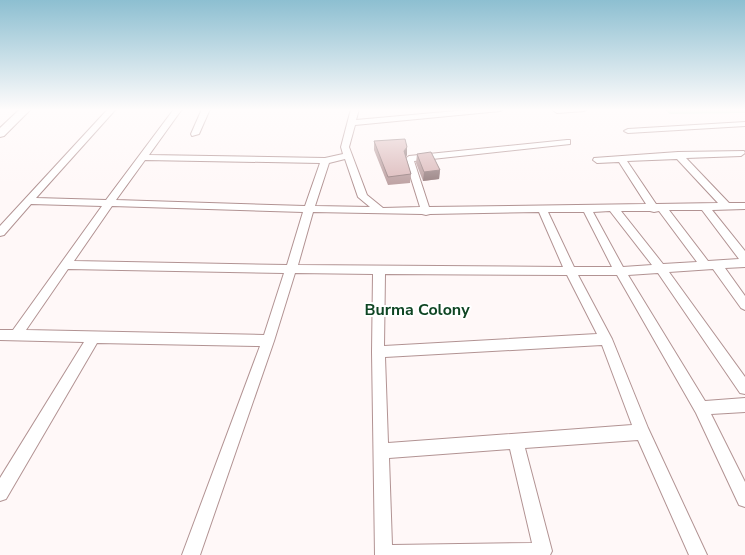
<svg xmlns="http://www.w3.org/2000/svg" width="745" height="555" font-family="'Nunito Sans',sans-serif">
  <rect width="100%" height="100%" fill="#fff8f8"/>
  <!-- green -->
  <polygon fill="#cdf0d5" points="664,109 745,109 745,113 670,114"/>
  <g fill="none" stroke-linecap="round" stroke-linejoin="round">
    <!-- minor casing -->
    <g stroke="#b29393" stroke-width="2">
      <g id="minor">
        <path d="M108,109H116L36,198L106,200L174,109H182L149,155L325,158L343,154L341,147L351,109H359L356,120L478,109H504L500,111L355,125L349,147L367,195L383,208L420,207L405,159L409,156L567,140H570V144L414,161L429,207L646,204L619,162L597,163L593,160L594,158L678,152L744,151L745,153L741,156L686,158L729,203H745V209L712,210L745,251V267L725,268L745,296V310L741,308L713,269L669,272L745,377V394L740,393L658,273L628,275L705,401L745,398V412L711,414L745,482V507L739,505L696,413L617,275H578L612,339L648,428L707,555H689L638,440L525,448L552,551L550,555H375L372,352L373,274L295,273L274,341L200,555H182L260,346L97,343L6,499L0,501V478L84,342L0,340V330H13L102,206L31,204L4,235L0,236V226ZM345,159L358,197L370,207L315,206L329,163ZM677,159L718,203L656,204L627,161ZM145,160L320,163L305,206L116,200ZM112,206L303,212L287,265L74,261ZM669,210H702L739,259L708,261ZM610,211L652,265L623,267L593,212ZM621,211H650L654,212L659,211L697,262L663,264ZM313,212L422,214L426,215L430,214L539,212L563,267L298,265ZM548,212H584L612,267H574ZM68,269L284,273L264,335L26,330ZM385,274L567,275L597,334L384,346ZM602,345L632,425L388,443L385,357ZM510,449L532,543L392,545L389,458Z"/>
        <polygon points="202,109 210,109 199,134 192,136 191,134"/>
        <polygon points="551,109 588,109 584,111 557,113"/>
        <polygon points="745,122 745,126 628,133 624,131 628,129"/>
      </g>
    </g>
    <!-- tertiary casing -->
    <g stroke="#b29393" stroke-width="2">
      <polygon id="tertiary" points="20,109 31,109 4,136 0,137 0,128"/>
    </g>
    <!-- minor -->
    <use href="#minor" fill="#fff" fill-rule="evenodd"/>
    <!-- tertiary -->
    <use href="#tertiary" fill="#fff" fill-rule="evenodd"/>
  </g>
  <!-- wall -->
  <g fill="#bda1a2">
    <polygon points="374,141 407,155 406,157 411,174 410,183 388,185 374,150"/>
    <polygon points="417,154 440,170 439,179 423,181 416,163"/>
  </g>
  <!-- shaded-wall -->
  <g fill="#9a8384">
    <polygon points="407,147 407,155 403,160 404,151"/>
    <polygon points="440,170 439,179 423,181 424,172"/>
  </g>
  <!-- building -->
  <g fill="#dcbbbc" stroke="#9a8384">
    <polygon points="405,139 407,147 404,151 411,174 388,177 374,141"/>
    <polygon points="431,152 440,170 424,172 417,154"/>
  </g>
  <!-- sky -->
  <linearGradient id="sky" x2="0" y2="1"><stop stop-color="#8dbfd1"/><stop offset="0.59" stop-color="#fffcfc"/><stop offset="1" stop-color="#fffcfc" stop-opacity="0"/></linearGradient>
  <rect width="745" height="186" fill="url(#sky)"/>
  <g text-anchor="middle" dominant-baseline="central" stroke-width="4" stroke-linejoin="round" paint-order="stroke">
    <!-- neighbourhood labels -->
    <g font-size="16" font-weight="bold" fill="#0f4624" stroke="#fff">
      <text x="417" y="310">Burma Colony</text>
    </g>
  </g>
</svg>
